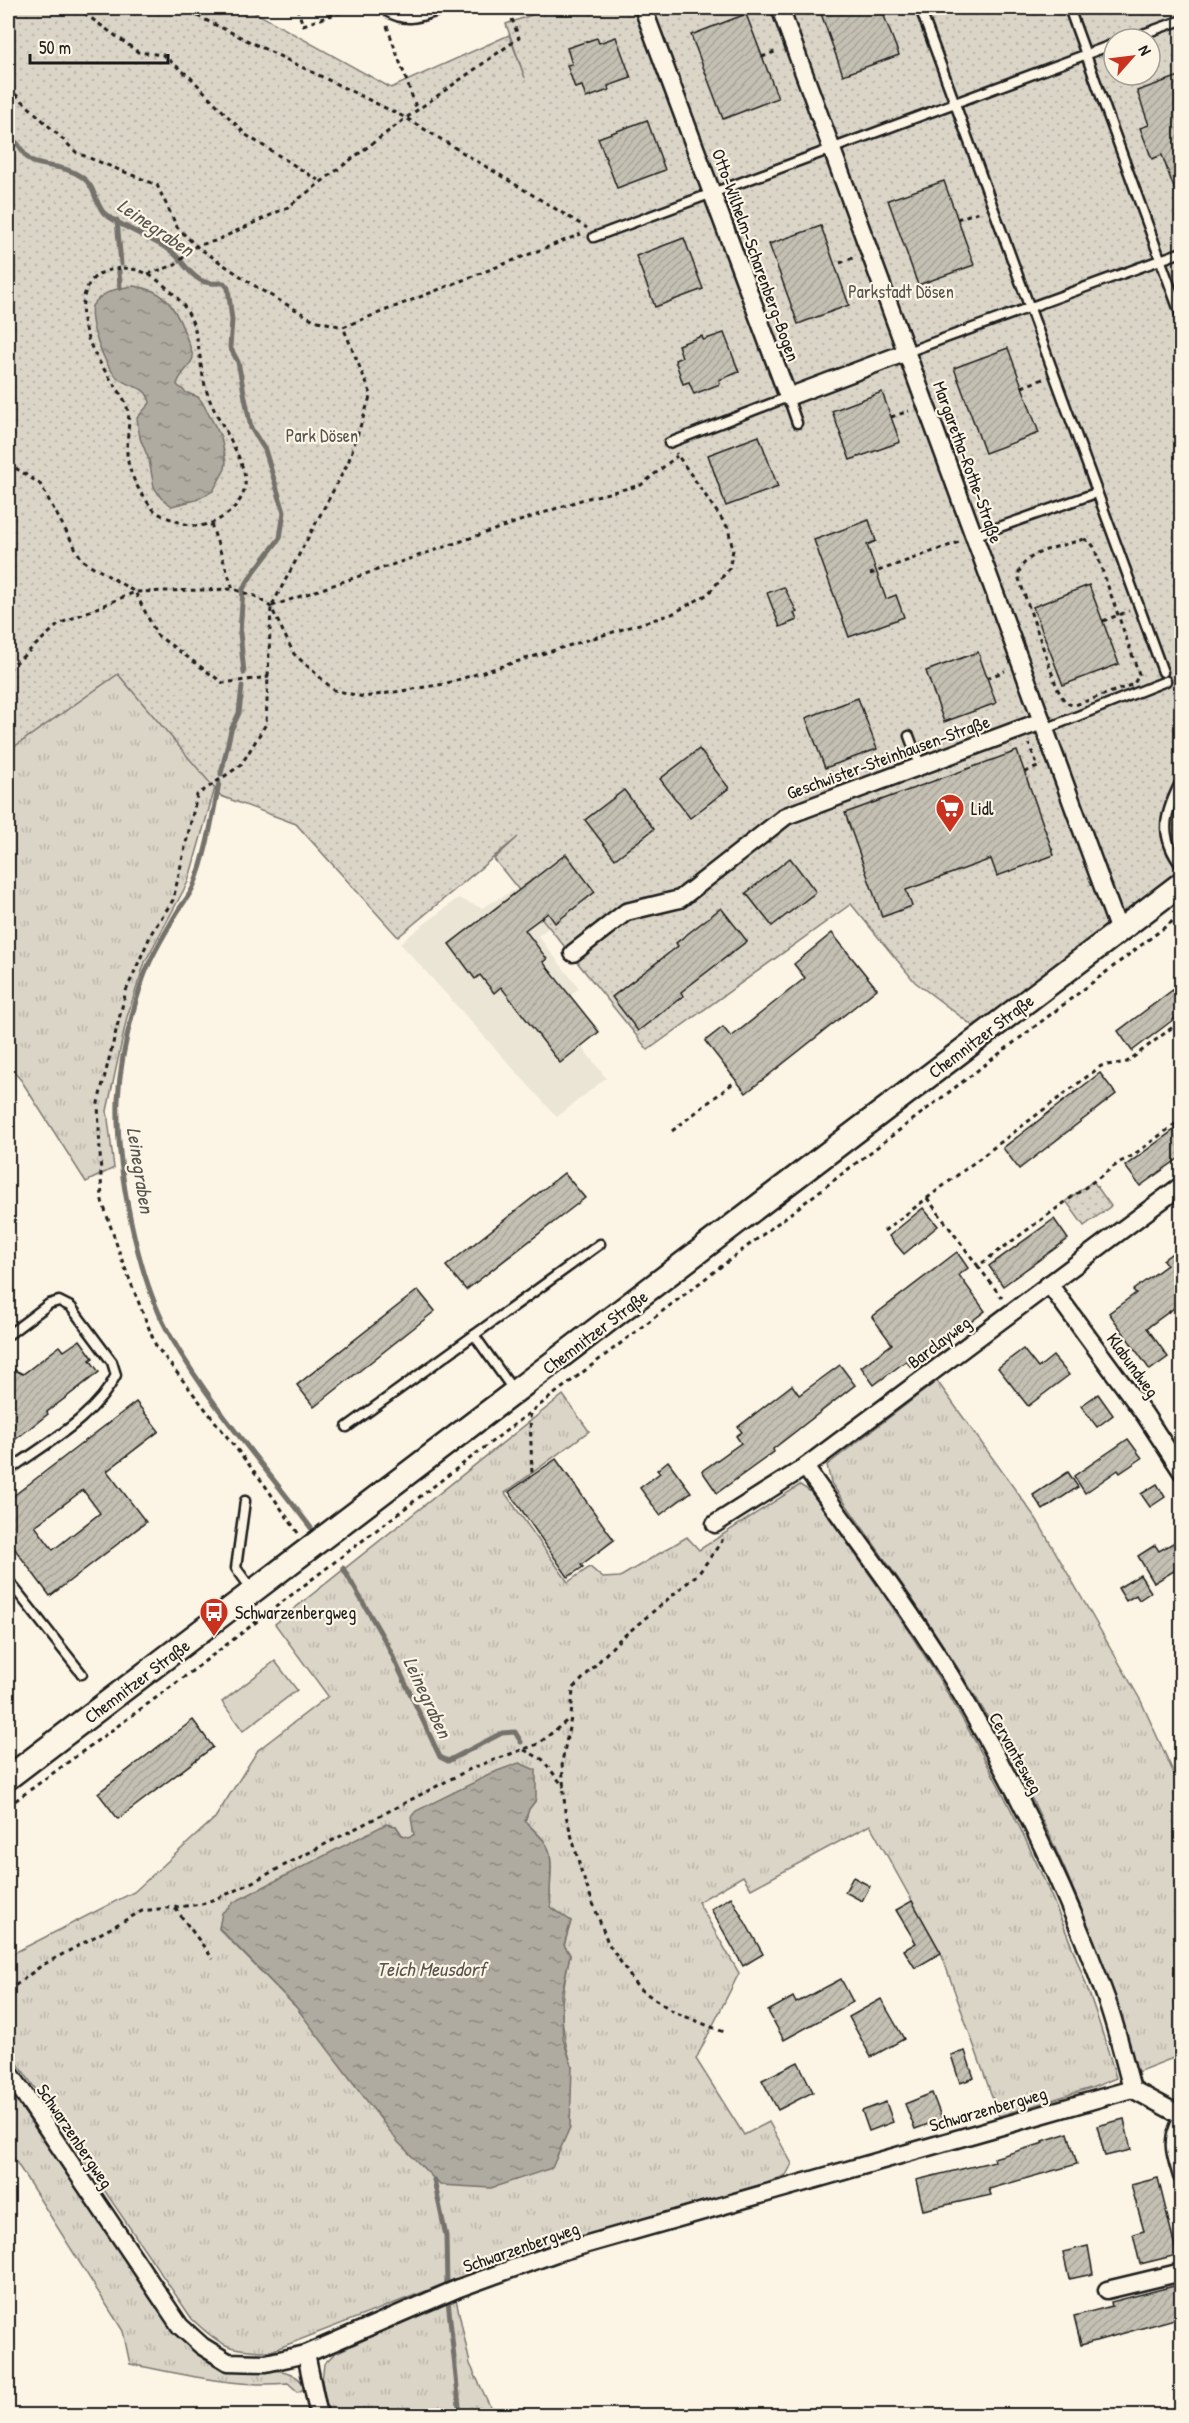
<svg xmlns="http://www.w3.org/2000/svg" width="1189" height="2423" font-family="'Patrick Hand',sans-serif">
  <defs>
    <pattern id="grass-tufts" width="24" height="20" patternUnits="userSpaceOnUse" patternTransform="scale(1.5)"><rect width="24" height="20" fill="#dbd5c8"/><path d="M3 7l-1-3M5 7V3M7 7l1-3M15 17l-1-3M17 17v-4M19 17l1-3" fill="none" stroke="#bbb6ab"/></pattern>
    <pattern id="park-dots" width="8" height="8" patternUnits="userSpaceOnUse" patternTransform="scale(1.5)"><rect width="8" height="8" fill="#dbd5c8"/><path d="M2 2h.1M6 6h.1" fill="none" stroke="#bbb6ab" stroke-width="1.8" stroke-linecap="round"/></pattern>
    <pattern id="water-ripples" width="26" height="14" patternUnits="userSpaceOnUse" patternTransform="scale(1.5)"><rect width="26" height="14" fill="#b0aba1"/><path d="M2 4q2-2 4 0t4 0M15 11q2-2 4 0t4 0" fill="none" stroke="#8e8a82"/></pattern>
    <pattern id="building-hatch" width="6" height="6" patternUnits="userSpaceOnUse" patternTransform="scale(1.5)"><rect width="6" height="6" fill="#c4c0b3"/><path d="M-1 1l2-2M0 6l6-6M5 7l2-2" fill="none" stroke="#a8a499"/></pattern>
  </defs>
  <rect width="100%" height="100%" fill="#fcf5e5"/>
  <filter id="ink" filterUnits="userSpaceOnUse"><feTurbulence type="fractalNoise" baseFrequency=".0167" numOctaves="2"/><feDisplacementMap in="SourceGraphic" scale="12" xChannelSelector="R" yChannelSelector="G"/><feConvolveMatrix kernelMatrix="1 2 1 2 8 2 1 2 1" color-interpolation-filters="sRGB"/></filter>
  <g filter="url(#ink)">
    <!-- built -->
    <polygon fill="#ebe5d6" points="518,888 553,924 538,936 579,988 571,995 599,1032 582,1047 606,1078 557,1117 400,943 458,898 482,908"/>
    <!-- grass -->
    <g fill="url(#grass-tufts)" stroke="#7c7872" stroke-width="1.5" fill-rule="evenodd">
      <polygon points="118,674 215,788 188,882 145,962 127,1017 107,1111 114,1168 86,1182 21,1080 8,1065 8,751"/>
      <path d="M937,1381L1037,1520L1141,1701L1181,1789V2055L1137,2072C1099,1937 1043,1806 969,1686C926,1616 878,1550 831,1483L827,1465Z"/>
      <path d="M563,1395L589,1431L505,1493L568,1582L590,1567L603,1578L620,1577L687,1537L699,1550L800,1485L811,1492C859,1560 909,1627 951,1699C1022,1820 1078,1943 1116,2078L1094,2087L999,2116L941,1953L870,1825L751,1889L743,1876L698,1902L739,1973L696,2059L744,2135L769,2122L792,2164L786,2175L767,2183L526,2252L271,2351C230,2351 221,2347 192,2319L8,2049V1956L134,1892L215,1818L258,1750L328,1696L275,1624ZM536,1800L529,1809L525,1821C533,1830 549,1842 550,1855C553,1872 548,1889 551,1907L571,1921L564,1945L570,1955C560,1999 558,2022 572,2066L296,2007L219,1929L396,1826L402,1835L408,1837L414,1835L413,1827Z"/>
      <path d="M13,2096L170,2325C186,2346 202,2363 229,2370C256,2377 289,2358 306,2388L298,2392L288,2383C235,2388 182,2374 130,2364L123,2331L8,2149V2100Z"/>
      <polygon points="456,2299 470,2364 494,2415 329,2415 322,2381 324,2364 335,2353"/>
    </g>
    <!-- park -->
    <g fill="url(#park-dots)" stroke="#7c7872" stroke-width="1.5" fill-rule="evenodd">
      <path d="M8,8H247L391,88L509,35L525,78L506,24L551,8H1181V869L977,1029L915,982L851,904L648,1050L494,859L518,837L398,937L296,824L221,796L118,674L8,751ZM1114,39H1150V75H1114Z"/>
      <polygon points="1093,1181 1111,1206 1084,1226 1066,1201"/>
    </g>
    <!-- pitch -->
    <polygon fill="#dbd5c8" stroke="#7c7872" stroke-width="1.5" points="275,1661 297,1690 243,1731 222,1702"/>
    <!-- water -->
    <g fill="url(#water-ripples)" stroke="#75726c" stroke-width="1.5">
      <path d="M134,286C163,289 174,305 184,331C187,340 192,349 193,358C189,369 179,374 177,385L187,393L198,397L202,402L221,437L226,462L225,469L213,491L196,500L172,506L161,498L154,487L149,460L140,438L137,418L150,403C147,385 131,388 119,379C105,368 88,323 92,306C102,291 118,288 134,286Z"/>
      <path d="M519,1763L536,1770V1800L529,1809L525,1821C533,1830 549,1842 550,1855C553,1872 548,1889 551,1907L571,1921L564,1945L570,1955L561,1995L563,2039L572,2066L570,2127L552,2168L491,2188L440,2185L398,2142L296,2007L219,1928L222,1913L234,1902L386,1824L396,1826L402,1835L408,1837L414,1835L411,1817L416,1811L497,1771Z"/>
    </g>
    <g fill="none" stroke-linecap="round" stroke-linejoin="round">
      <!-- stream -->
      <g stroke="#75726c" stroke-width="5">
        <path d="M8,139C23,141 20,156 33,162C49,168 64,165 82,177C95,186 94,200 103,212C114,224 156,240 171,251C182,259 191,278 205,282C211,284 218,283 224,283L228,288L232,320L230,347L238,362L251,428L265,450L284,512L280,538L253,573L243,589L240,633L244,673"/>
        <polyline points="117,220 121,264"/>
        <polyline points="119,271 120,288"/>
        <polyline points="221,774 231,730 239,713 242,686"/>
        <path d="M219,783C213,814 206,857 194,885C190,896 181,905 175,916C163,937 148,961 141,985C129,1022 120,1061 118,1100C116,1168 137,1278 171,1337C210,1405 264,1466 311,1528"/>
        <polyline points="343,1568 387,1644 440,1757 448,1761 502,1733 515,1732 521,1742"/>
        <polyline points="434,2180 446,2236 447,2286"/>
        <polyline points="448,2300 460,2416"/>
      </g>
    </g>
    <!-- building -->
    <g fill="url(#building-hatch)" stroke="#1c1c1c" stroke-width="1.5" fill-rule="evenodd">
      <polygon points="819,8 881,8 899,55 843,75"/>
      <polygon points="746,14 778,98 723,119 691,35"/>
      <polygon points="616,37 631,78 608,86 609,90 586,98 582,86 575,88 567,65 572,64 567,48 597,38 599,43"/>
      <polygon points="1182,75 1182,205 1180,205 1162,155 1152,159 1140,128 1149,125 1137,91"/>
      <polygon points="647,120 665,170 617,188 598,138"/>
      <polygon points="944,181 974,265 918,285 888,200"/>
      <polygon points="821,226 849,305 798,324 769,244"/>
      <polygon points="684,238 703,289 655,307 636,256"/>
      <polygon points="724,333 739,372 719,380 720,384 694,394 689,382 683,384 675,360 682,357 678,345 702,336 703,340"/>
      <polygon points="1008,348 1039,433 985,453 954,368"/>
      <polygon points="882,392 900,442 850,460 832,411"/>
      <polygon points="759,436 778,487 726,506 708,455"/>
      <polygon points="869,520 876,541 867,545 880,582 886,599 896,595 904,617 849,637 814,540"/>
      <polygon points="1089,585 1119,664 1063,685 1033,607"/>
      <polygon points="784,587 797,612 794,613 797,620 780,627 767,593"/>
      <polygon points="978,652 996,703 944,722 926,671"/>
      <polygon points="858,698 877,749 825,768 806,718"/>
      <polygon points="699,749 729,788 690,818 660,779"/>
      <polygon points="1017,751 1054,855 997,876 991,859 906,890 912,906 882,917 845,813"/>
      <polygon points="624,790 654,829 615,859 585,820"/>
      <polygon points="566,854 595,892 555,923 548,913 525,930 547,959 543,962 599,1032 560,1063 501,987 494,993 480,975 475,979 449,944"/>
      <polygon points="790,858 816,892 772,926 746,893"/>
      <polygon points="721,908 747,941 681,992 683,996 638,1031 612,997 678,946 676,943"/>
      <polygon points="832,933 877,989 746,1093 705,1041 723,1027 731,1037 805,978 794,964"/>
      <polygon points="1182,983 1182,1013 1132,1051 1118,1031"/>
      <polygon points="1100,1073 1116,1094 1019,1169 1003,1148"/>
      <polygon points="1182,1124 1182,1156 1140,1186 1125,1166"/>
      <polygon points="564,1173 585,1198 466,1290 446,1266"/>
      <polygon points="923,1208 938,1226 904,1254 889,1236"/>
      <polygon points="1054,1219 1068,1239 1003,1286 989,1266"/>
      <polygon points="1182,1246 1182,1302 1147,1328 1168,1357 1150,1370 1109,1313 1136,1293 1133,1290 1167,1265 1163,1260"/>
      <polygon points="957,1252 968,1268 959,1275 985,1311 911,1367 906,1361 874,1385 861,1367 892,1344 872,1317"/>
      <polygon points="418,1290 435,1311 314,1407 297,1385"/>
      <polygon points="80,1340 93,1358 90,1360 99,1372 47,1412 48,1414 16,1439 14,1436 8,1442 8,1389 10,1387 13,1369 23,1374 60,1346 64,1351"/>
      <polygon points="1023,1349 1038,1368 1053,1356 1069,1375 1028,1406 998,1368"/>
      <polygon points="840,1365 855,1385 773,1449 774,1452 717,1493 702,1471 741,1443 736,1436 742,1432 738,1427 792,1385 799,1395"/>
      <polygon points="1098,1394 1113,1415 1097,1427 1081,1406"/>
      <path d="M136,1402L159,1431L107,1471L146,1522L50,1596L8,1540V1500ZM83,1490L100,1513L53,1550L35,1526Z"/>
      <polygon points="1128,1439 1142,1458 1120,1473 1118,1470 1085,1493 1074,1476"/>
      <polygon points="556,1459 614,1540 581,1565 583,1567 568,1577 509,1492"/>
      <polygon points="668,1461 691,1492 660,1515 640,1488 660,1473 657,1470"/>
      <polygon points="1068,1472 1078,1487 1043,1510 1033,1495"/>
      <polygon points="1157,1484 1165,1497 1150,1507 1141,1494"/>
      <polygon points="1182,1538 1182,1566 1154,1583 1138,1556 1155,1545 1159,1551"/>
      <polygon points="1140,1575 1151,1592 1139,1600 1136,1595 1126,1601 1118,1588"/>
      <polygon points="193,1720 213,1747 118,1819 98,1793"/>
      <polygon points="853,1877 870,1886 862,1901 845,1892"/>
      <polygon points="731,1897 763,1954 743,1966 711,1909"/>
      <polygon points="912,1901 941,1953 915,1968 904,1950 916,1943 896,1910"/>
      <polygon points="841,1979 853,2002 784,2040 768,2011 793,1997 796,2003"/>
      <polygon points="881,1999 904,2039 871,2057 849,2017"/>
      <polygon points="965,2051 974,2078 960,2083 951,2055"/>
      <polygon points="798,2062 813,2092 778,2110 762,2080"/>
      <polygon points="932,2093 942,2119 915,2129 905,2104"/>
      <polygon points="886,2102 893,2122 869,2131 862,2111"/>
      <polygon points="1124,2119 1131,2150 1105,2156 1097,2126"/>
      <polygon points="1068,2133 1077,2164 989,2189 991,2195 923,2210 916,2180 995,2161 994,2158 1044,2143 1043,2141"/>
      <polygon points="1158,2178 1177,2255 1140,2264 1133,2234 1144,2231 1131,2185"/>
      <polygon points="1088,2246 1093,2274 1069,2279 1063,2252"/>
      <polygon points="1182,2284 1182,2317 1081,2345 1074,2316 1112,2306 1111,2302"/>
    </g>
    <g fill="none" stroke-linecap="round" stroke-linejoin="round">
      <!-- service casing -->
      <g stroke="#1c1c1c" stroke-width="13">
        <g id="service">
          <polyline points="920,8 1163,672"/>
          <polyline points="1069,8 1182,319"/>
          <polyline points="1129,39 1182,20"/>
          <polyline points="594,237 1114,44"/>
          <polyline points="907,352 1182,252"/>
          <polyline points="669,443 788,397 797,423"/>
          <polyline points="974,536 1096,493"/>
          <polyline points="1045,729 1166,681"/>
          <polyline points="909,736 920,765"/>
          <path d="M1182,779C1165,812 1157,835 1182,867"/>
          <path d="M8,1335L49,1304L59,1301L71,1307L112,1362L116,1375C96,1417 45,1444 8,1471"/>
          <polyline points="474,1335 514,1391"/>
          <polyline points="347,1427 600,1244"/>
          <polyline points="245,1501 236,1568 253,1591"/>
          <polyline points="8,1580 82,1674"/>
        </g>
      </g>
      <!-- minor casing -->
      <g stroke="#1c1c1c" stroke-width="21">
        <g id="minor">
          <path d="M389,8C406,18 416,14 434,8"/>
          <polyline points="643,8 788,397 907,352"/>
          <polyline points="780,8 1119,931"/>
          <polyline points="573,953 626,912 680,899 786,816 1042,721"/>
          <polyline points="1049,1284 1145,1415 1182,1472"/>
          <path d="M805,1467C858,1542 915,1615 962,1695C1019,1792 1069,1895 1107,2001C1117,2030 1124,2060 1132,2089"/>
          <polyline points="715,1524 805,1467 1182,1185"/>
          <polyline points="8,2070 180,2326 202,2346 228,2362 266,2363 306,2354 459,2288 556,2253 1132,2089 1182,2116"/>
          <path d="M1182,2120C1170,2143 1175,2152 1182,2176"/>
          <polyline points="1107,2290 1182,2272"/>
          <polyline points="306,2354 319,2416"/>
        </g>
      </g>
      <!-- secondary casing -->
      <g stroke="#1c1c1c" stroke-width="27">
        <polyline id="secondary" points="8,1778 1182,883"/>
      </g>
      <!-- path -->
      <g stroke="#1c1c1c" stroke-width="3" stroke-dasharray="4.5 4.5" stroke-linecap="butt">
        <polyline points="77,8 138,52 163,55 191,78 246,135 321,182"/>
        <polyline points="181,8 406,118 587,228"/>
        <polyline points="297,8 303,25 353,8"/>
        <polyline points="883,11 893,8"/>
        <polyline points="387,26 417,110"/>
        <polyline points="762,57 777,51"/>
        <polyline points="8,90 11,90 77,153 157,185 177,227 196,246 261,290 314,320 343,327"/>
        <polyline points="957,219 981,211"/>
        <polyline points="840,263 855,257"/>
        <path d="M123,268C142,269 152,275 167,288C211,325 191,363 213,407C222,426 248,465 245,486C243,502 230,513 218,520C204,528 189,527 174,520C168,518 159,515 154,510C141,496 128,473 127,454C126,436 132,421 126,404C122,394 116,387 109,377C93,353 76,324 85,293C91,274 104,270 123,268Z"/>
        <polyline points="148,274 175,265 196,246 215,241 288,207 406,118 519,38 508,8"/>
        <polyline points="1022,387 1043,379"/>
        <polyline points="891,417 909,411"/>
        <polyline points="8,463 40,484 82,560 135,592 157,635 223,683 269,677"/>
        <polyline points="211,524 233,589"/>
        <path d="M1084,539L1090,542L1094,547L1139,674L1134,684L1075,705C1065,705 1062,697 1057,688L1018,576C1023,550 1061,547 1084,539Z"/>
        <polyline points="870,574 959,542"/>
        <polyline points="272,606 584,499 641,485 677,456"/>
        <polyline points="1103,621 1129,611"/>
        <polyline points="8,670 59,624 135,592 233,589 255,596 271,607 294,654 334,690 364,697 444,684 672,614 708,594 729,569 733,550 728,528 676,453"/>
        <polyline points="987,678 1005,671"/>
        <polyline points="1025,772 1038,767 1029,744"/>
        <polyline points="672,1131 737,1080"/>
        <polyline points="927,1198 978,1266 1120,1162 1132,1156 1182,1119"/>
        <polyline points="884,1231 1101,1066 1127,1062 1182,1020"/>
        <polyline points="978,1266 1002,1298"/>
        <polyline points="530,1414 532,1475"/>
        <polyline points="298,1533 264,1484 156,1346 123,1263 102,1201 98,1103 126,991 152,932 173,900 197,795 241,765 266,724 271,607 348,463 371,394 343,327 581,234"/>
        <polyline points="722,1539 722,1541 699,1573 618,1641 573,1689 571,1718 562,1762 565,1812 582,1874 608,1943 638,1988 674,2012 724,2032"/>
        <polyline points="524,1750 542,1759 564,1787"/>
        <polyline points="8,1806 175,1684 1182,914"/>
        <polyline points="175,1908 213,1959"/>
        <polyline points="8,1991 41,1966 142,1911 202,1904 237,1890 472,1768 538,1744 569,1719"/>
      </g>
      <!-- service -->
      <use href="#service" stroke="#fcf5e5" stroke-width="8"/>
      <!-- minor -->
      <use href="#minor" stroke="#fcf5e5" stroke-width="16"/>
      <!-- secondary -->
      <use href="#secondary" stroke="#fcf5e5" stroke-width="22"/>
    </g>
  </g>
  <!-- icons -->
  <defs>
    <g id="supermarket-pin" transform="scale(1.5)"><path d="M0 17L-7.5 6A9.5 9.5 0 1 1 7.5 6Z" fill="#c8321e" stroke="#fcf5e5"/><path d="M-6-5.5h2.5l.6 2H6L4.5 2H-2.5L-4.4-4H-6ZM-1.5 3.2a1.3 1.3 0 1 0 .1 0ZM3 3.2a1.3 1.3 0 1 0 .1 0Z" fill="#fff"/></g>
    <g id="bus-pin" transform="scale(1.5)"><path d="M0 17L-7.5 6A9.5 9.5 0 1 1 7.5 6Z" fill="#c8321e" stroke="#fcf5e5"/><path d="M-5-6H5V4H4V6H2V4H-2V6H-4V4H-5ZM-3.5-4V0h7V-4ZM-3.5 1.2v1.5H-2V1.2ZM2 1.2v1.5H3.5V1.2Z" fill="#fff"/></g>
  </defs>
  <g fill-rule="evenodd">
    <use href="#supermarket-pin" x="950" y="808"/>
    <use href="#bus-pin" x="214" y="1612"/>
  </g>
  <g text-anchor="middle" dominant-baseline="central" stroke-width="4.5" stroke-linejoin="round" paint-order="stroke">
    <!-- street labels -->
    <g font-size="18" fill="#1c1c1c" stroke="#fcf5e5">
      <text transform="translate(756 255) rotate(70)">Otto-Wilhelm-Scharenberg-Bogen</text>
      <text transform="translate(968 462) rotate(70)">Margaretha-Rothe-Straße</text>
      <text transform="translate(888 757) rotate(-20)">Geschwister-Steinhausen-Straße</text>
      <text transform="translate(981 1036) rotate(-37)">Chemnitzer Straße</text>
      <text transform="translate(595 1332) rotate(-37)">Chemnitzer Straße</text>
      <text transform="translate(939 1342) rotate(-37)">Barclayweg</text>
      <text transform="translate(1133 1365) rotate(54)">Klabundweg</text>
      <text transform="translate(137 1681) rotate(-37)">Chemnitzer Straße</text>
      <text transform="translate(1016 1753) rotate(61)">Cervantesweg</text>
      <text transform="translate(988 2109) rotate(-16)">Schwarzenbergweg</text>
      <text transform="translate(75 2136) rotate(56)">Schwarzenbergweg</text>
      <text transform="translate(521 2247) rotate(-19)">Schwarzenbergweg</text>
    </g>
    <!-- park labels -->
    <g font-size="18" fill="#555450" stroke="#fcf5e5">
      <text x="901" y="291">Parkstadt Dösen</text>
      <text x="322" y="435">Park Dösen</text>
    </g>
    <!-- poi labels -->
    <g font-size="18" fill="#1c1c1c" stroke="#fcf5e5" text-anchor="start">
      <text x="971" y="808">Lidl</text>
      <text x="235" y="1612">Schwarzenbergweg</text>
    </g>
    <!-- water labels -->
    <g font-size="20" font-style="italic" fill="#575551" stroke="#fcf5e5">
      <text transform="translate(156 227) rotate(34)">Leinegraben</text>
      <text transform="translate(141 1170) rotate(81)">Leinegraben</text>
      <text transform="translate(428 1697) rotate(65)">Leinegraben</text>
      <text x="431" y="1968">Teich Meusdorf</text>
    </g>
  </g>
  <!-- margin -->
  <rect width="1189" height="2423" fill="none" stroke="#fcf5e5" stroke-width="30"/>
  <rect x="15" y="15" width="1159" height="2393" fill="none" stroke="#1c1c1c" stroke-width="2" filter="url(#ink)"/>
  <!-- north arrow -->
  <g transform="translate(1132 57) rotate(62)"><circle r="28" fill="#fcf5e5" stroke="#a29e95" stroke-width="1.5"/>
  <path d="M0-4.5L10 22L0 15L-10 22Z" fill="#c8321e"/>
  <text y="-9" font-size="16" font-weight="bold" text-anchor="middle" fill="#1c1c1c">N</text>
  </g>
  <!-- scale -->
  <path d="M30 54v9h138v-9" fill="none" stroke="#1c1c1c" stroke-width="3"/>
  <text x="39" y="54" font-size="18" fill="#1c1c1c" stroke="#fcf5e5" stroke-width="4.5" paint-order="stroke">50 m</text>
</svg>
